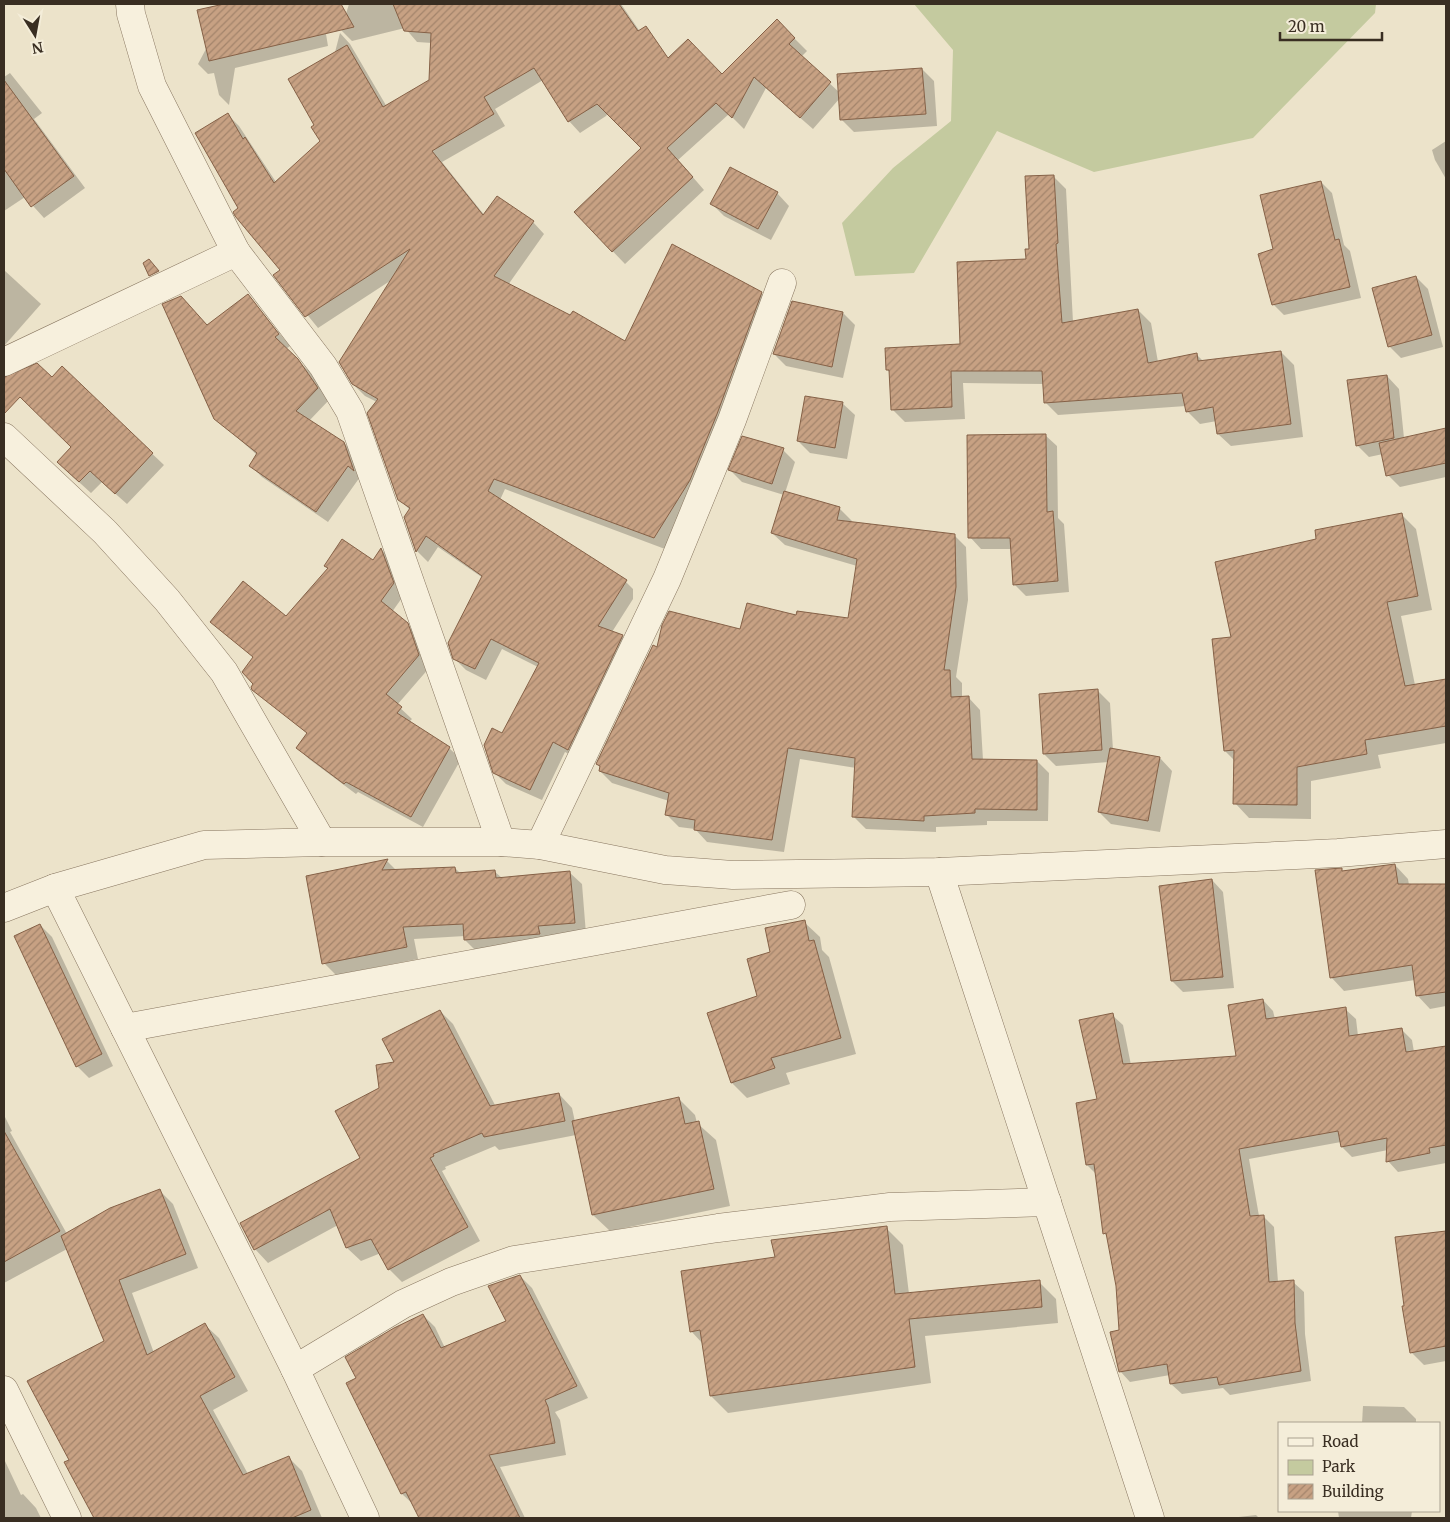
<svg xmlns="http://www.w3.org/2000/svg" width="1450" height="1522" font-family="Merriweather,serif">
  <defs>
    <pattern id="building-hatch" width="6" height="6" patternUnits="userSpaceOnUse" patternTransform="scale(1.25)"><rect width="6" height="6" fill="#c7a183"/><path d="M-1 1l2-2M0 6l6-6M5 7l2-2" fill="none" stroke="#a3846b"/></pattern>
  </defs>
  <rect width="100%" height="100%" fill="#ece3ca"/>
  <!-- green -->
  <polygon fill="#c4ca9f" points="914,4 1376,4 1375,13 1253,138 1094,172 997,131 914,273 855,276 842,223 893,168 951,121 953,50"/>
  <!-- shadow -->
  <g fill="#0003">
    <polygon points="229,4 321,4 328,46 235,68 229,105 219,95 214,73 208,74 198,64 207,47 199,11"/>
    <polygon points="349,4 621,4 652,49 606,116 580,133 569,121 543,80 495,109 505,126 442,162 485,216 533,222 544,234 508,285 625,343 761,293 773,304 665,549 505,489 500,500 621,577 633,589 633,599 612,632 622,636 634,647 580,760 565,752 542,800 506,784 494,772 503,734 538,667 502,649 486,680 466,670 454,658 483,578 438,547 428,562 417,551 405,517 410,510 399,499 377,402 365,396 353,384 393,279 318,328 275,275 282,270 228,115 239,126 276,182 322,141 316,125 340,33 350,44 387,107 430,81 432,43 417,42 405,28 352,41 341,30"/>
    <polygon points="777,21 807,51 801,57 840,93 922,69 934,81 937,126 854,132 842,120 840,98 813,129 766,88 744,129 729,114 678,160 704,190 625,264 575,212 723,76"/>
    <polygon points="10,73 42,113 34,119 85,188 44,218 25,197 4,211 4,77"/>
    <polygon points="1446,141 1446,179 1435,160 1432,150"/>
    <polygon points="730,169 777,193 789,206 771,240 724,216 712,204"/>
    <polygon points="1053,176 1066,189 1073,322 1138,310 1151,323 1158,362 1196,354 1204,362 1281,352 1294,365 1303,437 1231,446 1218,434 1217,421 1200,424 1187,411 1186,406 1058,415 1045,402 1044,384 963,383 965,419 905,422 892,409 891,373 887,370 961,346 1027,261"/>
    <polygon points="1321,182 1332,193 1344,245 1350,251 1361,298 1284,315 1273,304 1274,250"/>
    <polygon points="4,270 41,304 4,346"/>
    <polygon points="1416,277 1428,289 1443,347 1401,358 1389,346"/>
    <polygon points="248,296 290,346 286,349 310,372 329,400 309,421 344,443 356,455 360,477 328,522 262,477 251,466 257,455 215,418 207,326"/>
    <polygon points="793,303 843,313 855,325 843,378 786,366 774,354"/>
    <polygon points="62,368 164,465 127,504 102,482 91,493 70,474 73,447 52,378"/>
    <polygon points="1387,376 1399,389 1404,438 1446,429 1446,477 1400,487 1388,475 1383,454 1369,457 1357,445"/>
    <polygon points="842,403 855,415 847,459 810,453 798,441"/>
    <polygon points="1045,435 1057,446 1058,518 1064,524 1069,592 1026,596 1014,584 1012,549 981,549 970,537"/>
    <polygon points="783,450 795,462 785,493 840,509 852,521 851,523 954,535 966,547 968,600 956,677 962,683 962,698 968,697 980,710 983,760 1037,761 1049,773 1048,821 987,821 987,825 936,827 936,832 866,829 854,817 856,768 800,759 784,852 707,842 695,829 679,827 667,815 669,801 612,783 600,771 601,768 597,764 658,649 797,617 849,619 857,566 785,545 772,533 784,495 742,482 730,470"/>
    <polygon points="1402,515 1416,529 1432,610 1401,616 1415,685 1446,680 1446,743 1378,755 1381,768 1311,781 1311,819 1249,818 1235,803 1235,761 1225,751 1233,639 1318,540"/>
    <polygon points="382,550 392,561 404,595 392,612 419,636 430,667 397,705 412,719 409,722 449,748 461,759 423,827 358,792 356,794 309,759 298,748 308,734 253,689 254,658 212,622 286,618 329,569 325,565 373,562"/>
    <polygon points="1098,691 1110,703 1113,750 1160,758 1172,771 1160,832 1111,824 1099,812 1109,762 1056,766 1044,754"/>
    <polygon points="387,861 397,871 455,868 461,874 494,871 502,878 569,872 582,884 586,934 477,952 465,940 465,936 414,939 418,959 336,975 324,963 307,877"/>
    <polygon points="1395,865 1408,879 1409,885 1446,886 1446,1006 1430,1009 1417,995 1415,980 1344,991 1331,977 1341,870 1343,872"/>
    <polygon points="1212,880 1223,892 1234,988 1183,992 1172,981"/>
    <polygon points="804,922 820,937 822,950 829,957 856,1054 786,1073 790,1084 747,1098 732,1083 708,1014 759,997"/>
    <polygon points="40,925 52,937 113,1066 89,1078 77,1066"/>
    <polygon points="1263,1000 1273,1011 1275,1019 1345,1009 1356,1019 1358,1036 1402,1030 1412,1040 1414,1052 1446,1047 1446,1163 1398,1172 1388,1161 1388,1150 1352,1157 1342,1147 1341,1142 1249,1159 1259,1216 1263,1216 1274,1227 1278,1282 1293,1282 1304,1292 1305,1334 1311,1381 1230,1395 1223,1388 1182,1394 1171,1384 1170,1375 1130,1382 1120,1371 1121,1331 1117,1286 1108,1238 1104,1233 1096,1174 1087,1165 1077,1104 1098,1100 1112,1015 1123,1025 1131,1065 1237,1058"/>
    <polygon points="440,1011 453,1024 496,1107 559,1094 572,1108 575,1122 678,1098 695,1115 697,1123 716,1140 730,1206 610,1231 593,1215 576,1135 499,1150 495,1146 445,1167 446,1169 442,1171 480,1241 402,1282 389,1269 381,1253 361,1261 347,1248 338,1225 268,1263 255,1249 362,1159 380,1089 396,1063"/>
    <polygon points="4,1115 12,1131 10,1132 67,1234 160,1191 173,1204 198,1268 132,1293 154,1353 205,1325 219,1338 248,1391 213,1410 248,1474 288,1457 302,1471 322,1518 96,1518 66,1463 71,1460 106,1341 67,1249 4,1283"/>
    <polygon points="886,1228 903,1245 909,1294 1039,1282 1056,1299 1058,1323 925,1336 931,1383 728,1413 711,1396 703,1344 691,1331 777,1259"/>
    <polygon points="1446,1233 1446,1361 1424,1365 1411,1352 1397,1238"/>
    <polygon points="520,1276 532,1288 588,1398 555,1412 560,1420 566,1455 500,1467 525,1518 420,1518 414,1505 402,1494 348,1383 358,1378 423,1315 435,1327 445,1348 508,1322"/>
    <polygon points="1363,1406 1404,1407 1416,1419 1416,1423 1362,1423"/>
    <polygon points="4,1459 21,1495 23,1494 36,1508 41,1518 4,1518"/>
    <polygon points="1338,1511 1412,1511 1411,1518 1339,1518"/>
    <polygon points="1256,1515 1259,1518 1230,1518"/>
  </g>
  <!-- building -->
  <g fill="url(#building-hatch)" stroke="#856147">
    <polygon points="224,4 341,4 354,27 209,61 197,10"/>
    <polygon points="393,4 619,4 638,31 646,26 668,58 688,39 722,74 777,19 795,38 789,44 831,82 800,118 754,77 732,118 716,103 667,148 693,177 612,252 574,212 641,148 597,104 568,122 534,68 484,97 494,114 432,151 483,215 497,196 534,221 494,276 570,315 573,311 625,341 672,244 762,292 717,414 690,480 654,538 494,479 488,491 627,580 598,626 623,635 568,750 553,742 530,790 493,773 484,745 492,728 502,733 539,663 491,639 475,669 453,659 448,643 482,576 426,536 416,552 404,517 410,508 398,500 367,413 378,399 352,384 339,362 410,249 305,317 273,275 280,270 235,216 233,212 238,208 195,133 228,113 243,139 245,137 274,183 320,141 311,127 314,125 288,79 347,45 383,107 429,80 431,33 404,31"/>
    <polygon points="922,68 926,114 840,120 837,74"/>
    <polygon points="4,80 74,176 31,207 4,169"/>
    <polygon points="730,167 778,192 758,229 710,204"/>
    <polygon points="1054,175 1058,243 1056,244 1062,323 1138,309 1148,363 1197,353 1198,361 1281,351 1291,424 1217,434 1213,407 1186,412 1182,393 1044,403 1042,371 951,371 952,407 891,410 889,370 886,370 885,348 960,344 957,262 1026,259 1025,249 1029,249 1025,176"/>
    <polygon points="1321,181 1335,240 1339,239 1350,287 1272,305 1258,254 1273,249 1260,195"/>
    <polygon points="149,259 159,271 149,276 143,263"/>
    <polygon points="1416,276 1432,335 1388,347 1372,288"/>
    <polygon points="248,294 279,334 275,337 298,359 318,388 296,411 344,442 354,471 348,466 316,512 249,466 257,453 214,419 162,304 181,296 207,325"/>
    <polygon points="792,301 843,312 832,367 773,354"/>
    <polygon points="37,363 52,377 62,366 153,453 115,494 90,471 79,482 57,462 71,447 20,397 4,414 4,377"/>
    <polygon points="1387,375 1394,438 1356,446 1347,380"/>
    <polygon points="805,396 843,402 835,448 797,441"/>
    <polygon points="1446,428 1446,463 1386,476 1379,443"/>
    <polygon points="1046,434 1047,512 1053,511 1058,581 1013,585 1010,538 968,538 967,435"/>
    <polygon points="742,436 784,448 772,484 728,470"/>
    <polygon points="784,491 840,507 837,520 955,534 956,587 944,670 950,670 951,697 969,696 972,759 1037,760 1037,810 975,809 975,813 924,816 924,821 852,817 855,758 788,748 772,840 694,830 695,820 665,815 669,793 599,771 600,766 596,764 653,645 657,647 662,625 669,611 740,629 747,603 796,615 797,611 848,618 857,559 771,533"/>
    <polygon points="1402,513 1418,596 1387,602 1405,686 1446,679 1446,726 1365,740 1367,754 1297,767 1297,805 1233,804 1234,750 1224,751 1212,639 1231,637 1215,562 1316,539 1315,530"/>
    <polygon points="342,539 373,560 381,548 394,583 381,601 408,623 419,655 386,694 402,707 397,713 450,747 411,817 346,782 344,784 296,748 307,733 252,690 251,687 253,684 242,672 253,657 210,622 243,581 286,616 328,568 324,566"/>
    <polygon points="1098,689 1102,750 1043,754 1039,694"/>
    <polygon points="1110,748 1160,757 1148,821 1098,812"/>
    <polygon points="388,859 382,870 455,867 456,873 495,870 496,878 570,871 575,923 538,926 540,934 464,940 463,924 403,927 407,947 322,964 306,876"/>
    <polygon points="1395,864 1398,884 1446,884 1446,992 1416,996 1412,965 1330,978 1315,870 1342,868 1342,871"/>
    <polygon points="1212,879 1223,977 1171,981 1159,886"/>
    <polygon points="805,920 809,941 814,940 841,1038 771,1058 775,1068 731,1083 707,1013 757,996 747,959 770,952 765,928"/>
    <polygon points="40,924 102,1054 76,1067 14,936"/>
    <polygon points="1263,999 1266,1019 1346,1007 1349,1036 1402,1028 1406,1052 1446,1046 1446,1145 1429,1148 1430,1153 1386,1162 1387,1138 1341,1147 1338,1131 1239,1149 1250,1216 1264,1215 1269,1282 1294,1280 1295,1323 1301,1371 1219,1385 1217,1377 1170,1384 1167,1364 1119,1372 1110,1332 1119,1330 1116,1286 1106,1233 1103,1234 1094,1164 1086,1165 1076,1103 1097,1099 1079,1020 1113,1013 1123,1064 1236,1056 1228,1005"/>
    <polygon points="440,1010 490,1106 559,1093 565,1121 484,1137 482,1133 433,1154 434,1156 430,1158 468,1227 388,1270 371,1239 346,1248 330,1209 254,1250 240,1223 360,1158 335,1111 379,1088 376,1065 394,1062 382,1039"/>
    <polygon points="679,1097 685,1124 699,1121 714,1189 592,1215 572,1121"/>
    <polygon points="4,1131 60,1231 4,1262"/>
    <polygon points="160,1189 186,1254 119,1280 147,1355 205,1323 235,1377 200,1396 243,1475 289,1456 311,1510 292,1518 94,1518 64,1462 69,1460 27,1381 104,1341 61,1236 110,1208"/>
    <polygon points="887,1226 895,1294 1040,1280 1042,1307 909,1319 915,1367 710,1396 700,1330 690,1332 681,1271 775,1257 771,1240"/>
    <polygon points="1446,1231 1446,1346 1410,1353 1402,1306 1404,1306 1395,1237"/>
    <polygon points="520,1275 577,1386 545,1400 548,1407 555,1443 489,1455 520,1518 419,1518 406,1492 401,1494 346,1383 356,1378 345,1357 394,1328 423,1314 441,1348 506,1321 488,1286"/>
  </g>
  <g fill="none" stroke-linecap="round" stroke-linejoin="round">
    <!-- minor casing -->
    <g stroke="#887660" stroke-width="29">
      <g id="minor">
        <polyline points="130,4 131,14 152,86 236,252 323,366 350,411 501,842"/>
        <polyline points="4,362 236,252"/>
        <polyline points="4,437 105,532 167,600 224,672 322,842"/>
        <polyline points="540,845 667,579 732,420 782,283"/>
        <polyline points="939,872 1150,1518"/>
        <polyline points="55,888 295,1369 365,1518"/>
        <polyline points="4,908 55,888 204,845 322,842 501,842 540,845 665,870 733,875 939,872 1338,853 1446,844"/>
        <polyline points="125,1028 791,905"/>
        <polyline points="295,1369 403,1304 451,1282 514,1260 718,1228 890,1207 1047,1202"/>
        <polyline points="4,1390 67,1518"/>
      </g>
    </g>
    <!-- minor -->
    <use href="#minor" stroke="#f7f0dd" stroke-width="28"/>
  </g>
  <!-- border -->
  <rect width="1450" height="1522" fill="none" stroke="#392e22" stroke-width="10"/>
  <!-- legend -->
  <rect x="1278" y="1422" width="162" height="90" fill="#f4edd9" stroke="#a9a190"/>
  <rect x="1288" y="1438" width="25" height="8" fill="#f7f0dd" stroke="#a9a190"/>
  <text x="1322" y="1447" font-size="15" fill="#392e22">Road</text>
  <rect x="1288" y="1460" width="25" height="15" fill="#c4ca9f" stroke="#a9a190"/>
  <text x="1322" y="1472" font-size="15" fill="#392e22">Park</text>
  <rect x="1288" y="1484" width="25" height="15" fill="url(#building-hatch)" stroke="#a9a190"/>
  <text x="1322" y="1497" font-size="15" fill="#392e22">Building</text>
  <!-- north arrow -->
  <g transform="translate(35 35) rotate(169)" stroke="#f4edd9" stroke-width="4" paint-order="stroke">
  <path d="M0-4L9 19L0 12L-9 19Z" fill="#392e22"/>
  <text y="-8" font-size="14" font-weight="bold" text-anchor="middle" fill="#392e22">N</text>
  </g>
  <!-- scale -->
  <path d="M1280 32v8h102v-8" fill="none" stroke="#392e22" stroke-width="2.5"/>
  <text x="1288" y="32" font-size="15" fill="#392e22" stroke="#f4edd9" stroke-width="4" paint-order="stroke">20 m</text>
</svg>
